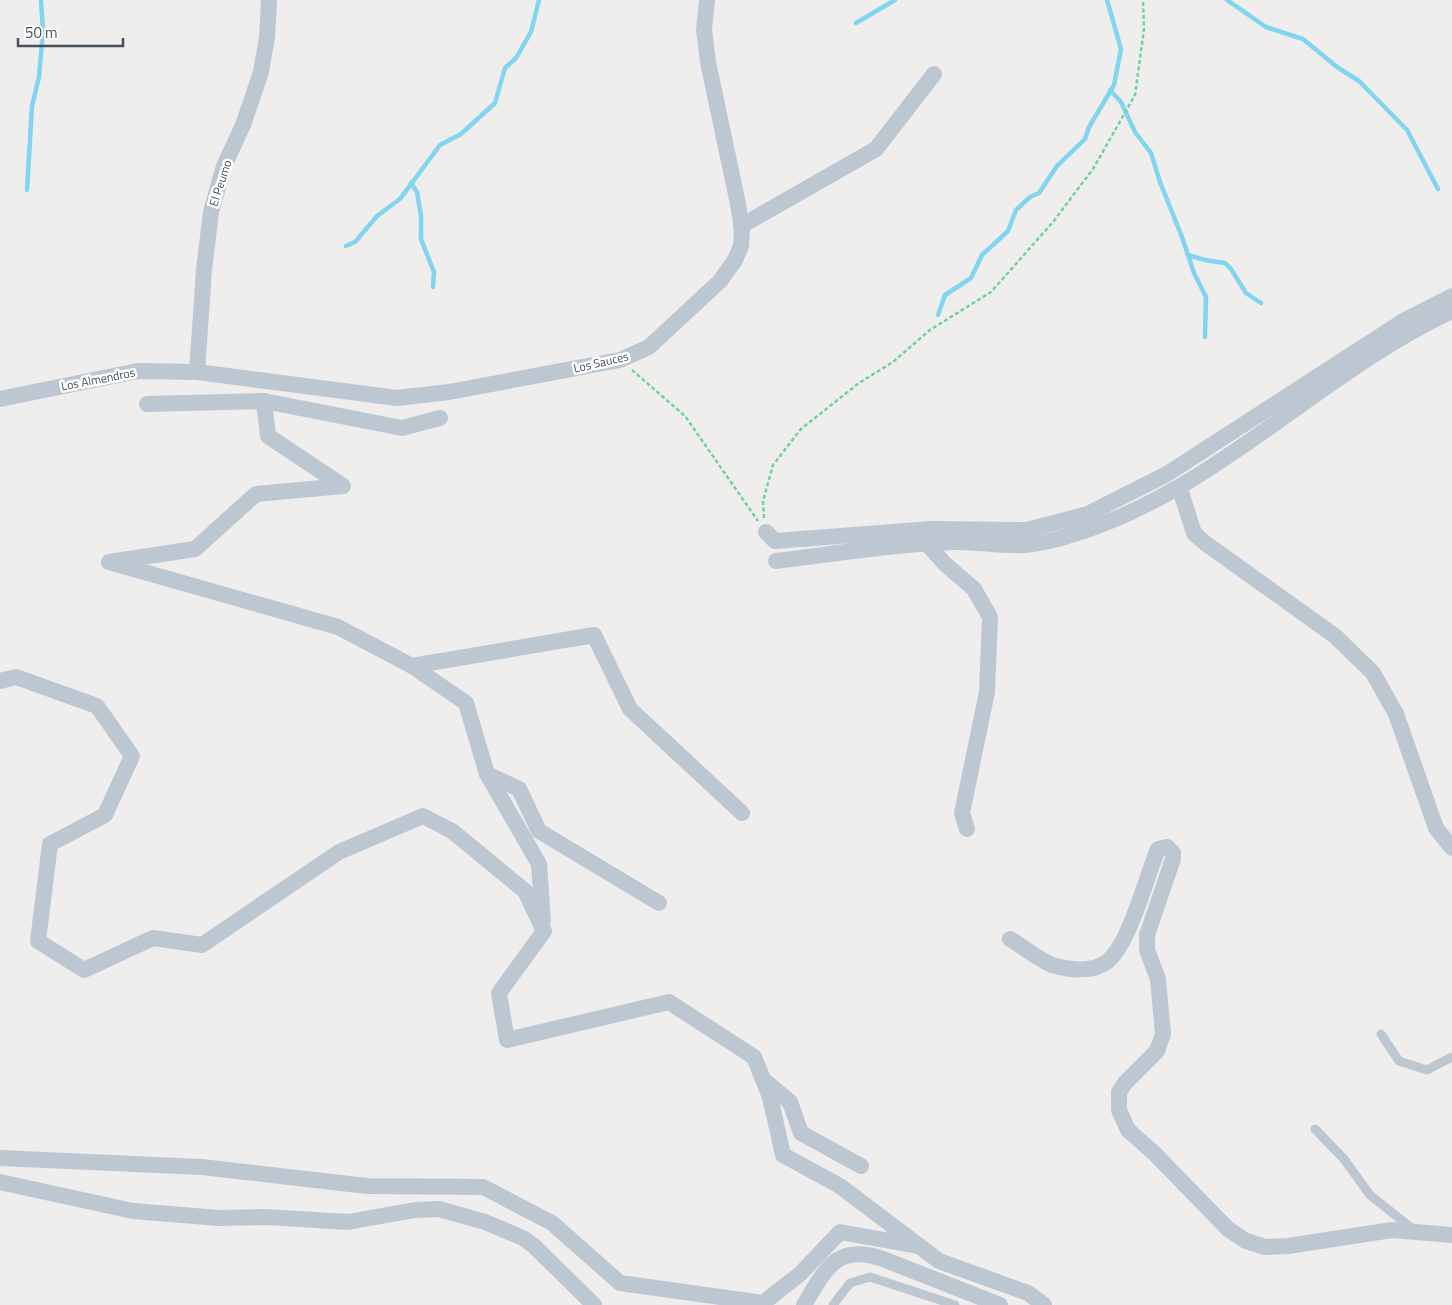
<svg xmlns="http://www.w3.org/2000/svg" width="1452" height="1305" font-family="'Titillium Web',sans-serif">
  <rect width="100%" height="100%" fill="#f0eded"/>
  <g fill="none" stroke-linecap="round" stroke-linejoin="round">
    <!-- stream -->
    <g stroke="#82d5f1" stroke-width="4.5">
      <polyline points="1227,0 1266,27 1303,39 1337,67 1359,81 1407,130 1438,189"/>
      <polyline points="856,23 895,0"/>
      <polyline points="1110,90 1121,102 1135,132 1151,153 1160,182 1182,237 1194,273 1206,297 1205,337"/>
      <polyline points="411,183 417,192 421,216 421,239 434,272 433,287"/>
      <polyline points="27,190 32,106 39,77 43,32 41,0"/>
      <polyline points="346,246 355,242 377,216 400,199 440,145 461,134 495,103 505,68 516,58 531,32 539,0"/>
      <polyline points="1188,255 1205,260 1225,263 1231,269 1246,293 1261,303"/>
      <polyline points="938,315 945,295 971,278 982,255 1008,231 1016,210 1030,197 1039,193 1057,166 1085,139 1089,127 1114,85 1121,49 1107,0"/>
    </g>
    <!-- path -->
    <g stroke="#6ed2a5" stroke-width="2.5" stroke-dasharray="4 2.5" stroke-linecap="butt">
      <polyline points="632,370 685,416 758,521"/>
      <polyline points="764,518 763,501 773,465 801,429 859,383 893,362 930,330 991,292 1053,222 1093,169 1135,95 1144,29 1143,0"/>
    </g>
    <!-- service -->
    <g stroke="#bdc7d1" stroke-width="9">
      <polyline points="1381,1034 1399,1061 1427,1070 1452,1057"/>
      <polyline points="1315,1129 1344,1159 1370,1195 1414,1230"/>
      <polyline points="833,1305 850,1283 870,1277 955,1305"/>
    </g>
    <!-- minor -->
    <g stroke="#bdc7d1" stroke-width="16">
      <polyline points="741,226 876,149 934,74"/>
      <polyline points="197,372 204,270 211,212 224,166 243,125 261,72 267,37 269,0"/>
      <polyline points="0,399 138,371 197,372 397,398 449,392 620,360 649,347 720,281 735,260 741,246 742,230 738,204 708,62 704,30 707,0"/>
      <polyline points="264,401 268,436 343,486 256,494 195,549 109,562 338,627 412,666 466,703 487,774 539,864 543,921"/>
      <polyline points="147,404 264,401 402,428 440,418"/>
      <polyline points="1180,489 1194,533 1205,543 1335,636 1373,673 1396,714 1436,828 1452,848"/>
      <polyline points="766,532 775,541 932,529 1027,530 1088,514 1167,474 1405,320 1452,296"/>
      <polyline points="927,544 945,564 974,589 990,617 987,692 962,813 967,829"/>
      <path d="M776,561C834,554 894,544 953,542C976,541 1001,547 1024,545C1036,544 1050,541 1061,538C1211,497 1315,375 1452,311"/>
      <polyline points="412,666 594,635 630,709 742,813"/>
      <polyline points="0,681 16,677 97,706 132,756 105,815 50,844 38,941 84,970 153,938 202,945 339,852 423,816 452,831 525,891 544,931 499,993 507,1040 669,1002 754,1057 770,1097 783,1155 840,1186 939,1261 1028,1293 1044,1305"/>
      <polyline points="487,774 519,789 539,831 659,903"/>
      <path d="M1010,939C1023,947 1038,959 1052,965C1069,970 1093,973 1108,961C1130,942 1146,878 1158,849L1167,847L1173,853V859L1147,935V950L1158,979L1163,1034L1157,1051L1125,1083L1119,1092V1110L1128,1130L1154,1153L1228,1229L1246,1241L1265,1247L1288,1246L1392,1230L1452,1235"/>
      <polyline points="765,1081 790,1102 801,1133 861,1166"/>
      <polyline points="0,1158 202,1167 367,1186 483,1187 552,1223 620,1283 763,1303 800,1274 840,1232 918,1246"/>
      <polyline points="0,1182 133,1211 219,1218 265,1217 348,1222 415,1210 439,1209 485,1222 523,1238 534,1246 594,1305"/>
      <path d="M804,1305C826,1269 836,1243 883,1259L1000,1305"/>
    </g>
  </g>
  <g text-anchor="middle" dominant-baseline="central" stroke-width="5" stroke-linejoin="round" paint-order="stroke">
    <!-- street labels -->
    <g font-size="12" fill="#44505c" stroke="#fff">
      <text transform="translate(220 183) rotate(-72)">El Peumo</text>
      <text transform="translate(601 362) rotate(-13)">Los Sauces</text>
      <text transform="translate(98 379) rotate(-11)">Los Almendros</text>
    </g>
  </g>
  <!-- scale -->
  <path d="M18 38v8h105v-8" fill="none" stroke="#44505c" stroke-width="2.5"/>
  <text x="25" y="38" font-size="15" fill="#44505c" stroke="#ffffff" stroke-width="4" paint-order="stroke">50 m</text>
</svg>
